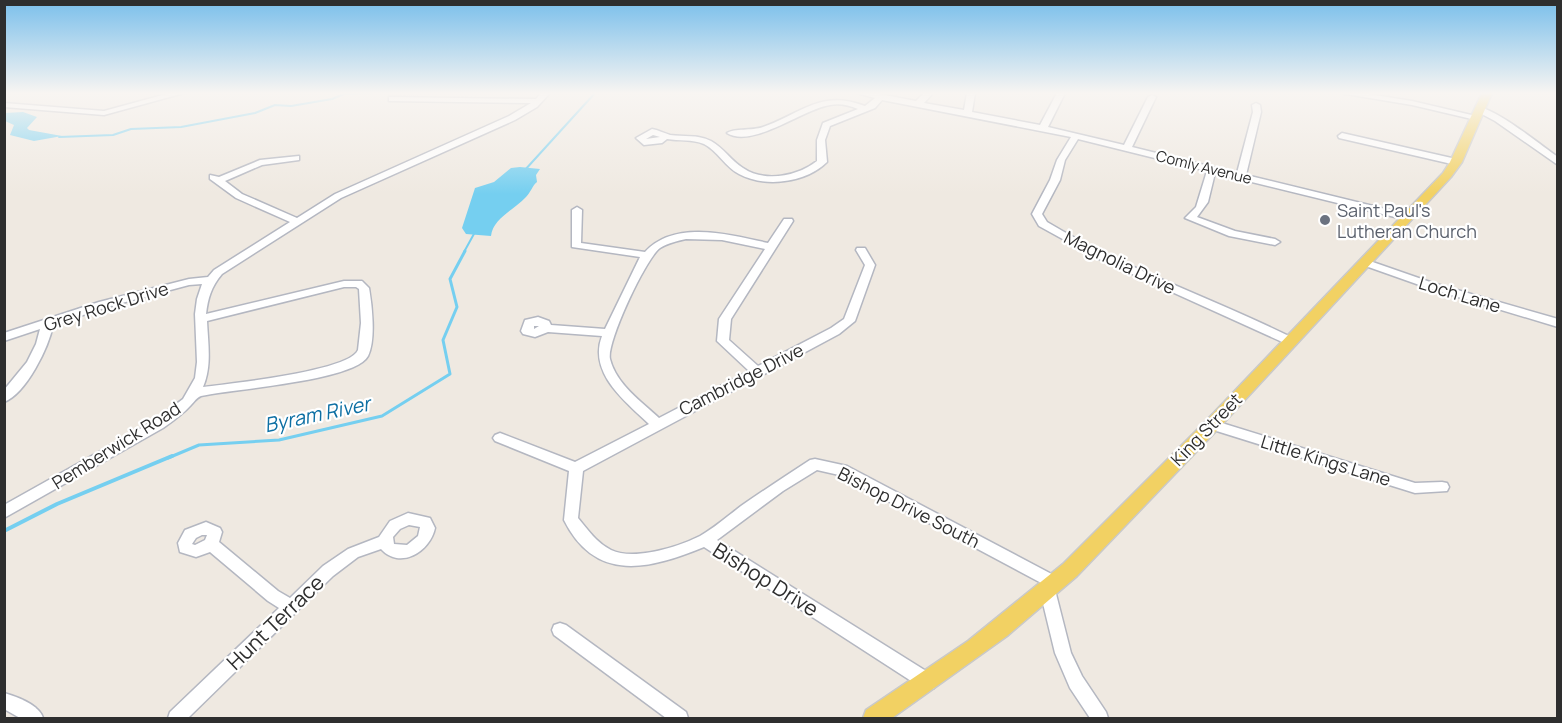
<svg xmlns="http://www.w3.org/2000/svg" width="1562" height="723" font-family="Manrope,sans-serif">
  <rect width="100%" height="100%" fill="#efe9e1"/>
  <!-- water -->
  <g fill="#75cff0">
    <polygon points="23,112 37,117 27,128 29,130 62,136 34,141 10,135 14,125 5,121 5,113"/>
    <path d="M520,167L540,169L536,175L537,182C532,186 531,192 526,197C514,210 493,218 491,236L466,234L462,228L475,188L494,182L511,168Z"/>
  </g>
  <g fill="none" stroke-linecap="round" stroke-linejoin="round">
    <!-- stream-far2 -->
    <g stroke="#75cff0" stroke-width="2">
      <polyline points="59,137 113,135 131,129 181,127 255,113 275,105 291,106 332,99 344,94 373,93"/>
      <polyline points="524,171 595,93"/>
      <polyline points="464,252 475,232"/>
    </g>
    <!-- stream-far1 -->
    <polyline stroke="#75cff0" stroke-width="3" points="168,458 199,445 279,440 382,416 450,374 443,340 457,307 450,279 465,251"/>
    <!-- stream -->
    <polyline stroke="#75cff0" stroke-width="4" points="4,531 57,504 172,456"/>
    <!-- minor casing -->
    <g stroke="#b4b7c1" stroke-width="3">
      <g id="minor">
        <polygon points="170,93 184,93 104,115 4,107 4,103 104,111"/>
        <path d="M541,93H550L537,107L515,120L341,198L222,274C211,287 208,298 206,314L344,281H362L369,288C372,305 376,340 368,356C355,381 231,389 201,396C196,398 195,401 191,405C183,414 173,421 163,428L4,518V505L154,421L183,399L195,378L197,362L195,314L197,299L202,284L189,285L107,307L53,325C49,347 26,394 4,402V390L27,362L36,344L40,329L4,341V333L99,302L189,279L208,277L214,270L290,222L236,198L210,179V175L219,177L260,160L299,156V160L262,165L225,181L242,194L297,218L335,194L509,116L531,103L392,101H389V97L536,99ZM344,287H356L359,289L361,323L358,350C350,371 228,384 203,387C212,366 208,344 207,321Z"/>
        <path d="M856,93H874L916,101L924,93H933L924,103L964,110L967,93H975L972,112L1040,125L1057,93H1065L1048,127L1124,145L1148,97L1152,95L1156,97L1132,147L1237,173L1253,112L1252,105L1256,103L1260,105L1261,112L1246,175L1410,215L1412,217L1407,220L1215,173L1208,202L1197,217L1235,231L1275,239L1280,242L1275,245L1229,236L1185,218L1196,207L1207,171L1078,139L1065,160L1060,180L1042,214L1047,222C1125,269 1212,298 1293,338L1295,341L1289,345L1099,259L1039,226L1032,214L1050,180L1057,160L1071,137L882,100L875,108L830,126L825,140L827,162C806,183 765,188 739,174C725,167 718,151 704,144C692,139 679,141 667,139L662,143L644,145L636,138L652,129C658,130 664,133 670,135C684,137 697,134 711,141C724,148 731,161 743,168C765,183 798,176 817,161V140L823,123L858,109C848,105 840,103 830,105C803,109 752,149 727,133C734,128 752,131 763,127C802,113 821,89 865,106L875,98ZM653,135L660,137L646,139Z"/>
        <polygon points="1340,93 1362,93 1412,101 1480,117 1476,120 1412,105"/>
        <path d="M1476,107C1493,106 1542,146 1558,157V165L1495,121L1476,111Z"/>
        <polygon points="1342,133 1456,159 1461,162 1456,165 1339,138 1338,136"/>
        <path d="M577,207L582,210L581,243L645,252C675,219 731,235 768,243L784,219H792L793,221L731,319L729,340L758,366L831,328L844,319L865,265L856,250L857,248H865L875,265L855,321L839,334L583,471L578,518C588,530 597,543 611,550C634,561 678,547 700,536C714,528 728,516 741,506C764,490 787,475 810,460L815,459L847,466L1061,579L1064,584L1061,589L1055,590L1071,653L1082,676L1106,712L1108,718H1090L1070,688L1055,653L1040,591L1045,585L839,475L817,470L783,491L717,540L934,676L936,682L934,688L928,690L922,688L704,547C650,569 596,584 564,520L569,471L495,441L493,438L495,435L500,433L575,462L649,424C625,401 588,373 602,336L548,332L535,337L523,334L521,331L525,320L538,317L549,321L551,325L605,329L640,257L572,247V210ZM686,239L722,240L765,249L719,319L717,341L749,371L659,418C642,402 616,384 610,359C606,343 646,258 660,248C668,243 677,241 686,239ZM534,326H539L534,329Z"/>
        <polygon points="1364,259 1433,283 1558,319 1558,327 1425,287 1360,264 1359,262"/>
        <polygon points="1212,420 1415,483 1442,482 1447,483 1449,487 1447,491 1415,493 1207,428 1206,425 1207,422"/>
        <path d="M408,513L430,518L435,528C430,552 400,570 381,549L358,557L333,576L188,718H168L170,712L279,608L268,601L210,552L196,557L180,552L178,543L185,530L206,522L220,528L222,532L219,542L278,591L290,598L323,566L348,549L379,537L390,521ZM409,525L420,527L418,536L407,545L394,544L393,537L400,529ZM202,535H207L205,540L195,545L192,544L196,538Z"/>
        <polygon points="560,623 566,625 686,712 688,718 666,718 554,635 552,630 554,625"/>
        <path d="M4,693C18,697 39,705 43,718H20L4,709Z"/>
      </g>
    </g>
    <!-- major casing -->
    <g stroke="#c9c9c9" stroke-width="3">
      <polygon id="major" points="1482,93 1492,93 1462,162 1451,177 1218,429 1077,576 1007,636 892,718 863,718 866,710 968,641 1063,564 1206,421 1443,173 1450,162"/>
    </g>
    <!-- minor -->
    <use href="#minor" fill="#fff" fill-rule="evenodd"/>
    <!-- major -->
    <use href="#major" fill="#f2d163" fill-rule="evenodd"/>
  </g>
  <!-- sky -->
  <linearGradient id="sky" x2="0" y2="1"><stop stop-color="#7abfeb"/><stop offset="0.48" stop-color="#f8f5f2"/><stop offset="1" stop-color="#f8f5f2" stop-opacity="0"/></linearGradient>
  <rect width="1562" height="194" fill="url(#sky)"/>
  <!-- markers -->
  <circle fill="#6b7280" stroke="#fff" stroke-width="2" cx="1325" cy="220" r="6"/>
  <g text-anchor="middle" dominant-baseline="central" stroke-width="4.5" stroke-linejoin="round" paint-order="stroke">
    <!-- far-street labels -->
    <g font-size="15" fill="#2e2e2e" stroke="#fff">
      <text transform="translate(1204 167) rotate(14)">Comly Avenue</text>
    </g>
    <!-- worship labels -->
    <g font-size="18" fill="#5b616d" stroke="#fff" text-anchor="start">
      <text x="1337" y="210">Saint Paul's<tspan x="1337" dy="21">Lutheran Church</tspan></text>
    </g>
    <!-- street labels -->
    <g font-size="18" fill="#2e2e2e" stroke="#fff">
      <text transform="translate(1120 262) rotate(26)">Magnolia Drive</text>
      <text transform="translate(1460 294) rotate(17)">Loch Lane</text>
      <text transform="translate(106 306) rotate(-17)">Grey Rock Drive</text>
      <text transform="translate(741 379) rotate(-27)">Cambridge Drive</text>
      <text transform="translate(1206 429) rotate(-46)">King Street</text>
      <text transform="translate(116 445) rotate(-32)">Pemberwick Road</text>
      <text transform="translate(1326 460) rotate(17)">Little Kings Lane</text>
      <text transform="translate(909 507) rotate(27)">Bishop Drive South</text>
    </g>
    <!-- water labels -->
    <g font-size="20" font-style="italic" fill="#0d6fa3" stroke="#fff">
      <text transform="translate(317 414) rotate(-12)">Byram River</text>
    </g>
    <!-- near-street labels -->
    <g font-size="21" fill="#2e2e2e" stroke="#fff">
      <text transform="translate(766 579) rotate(32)">Bishop Drive</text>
      <text transform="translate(275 622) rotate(-44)">Hunt Terrace</text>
    </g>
  </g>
  <!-- border -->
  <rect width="1562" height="723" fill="none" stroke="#2e2e2e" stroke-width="12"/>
</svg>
